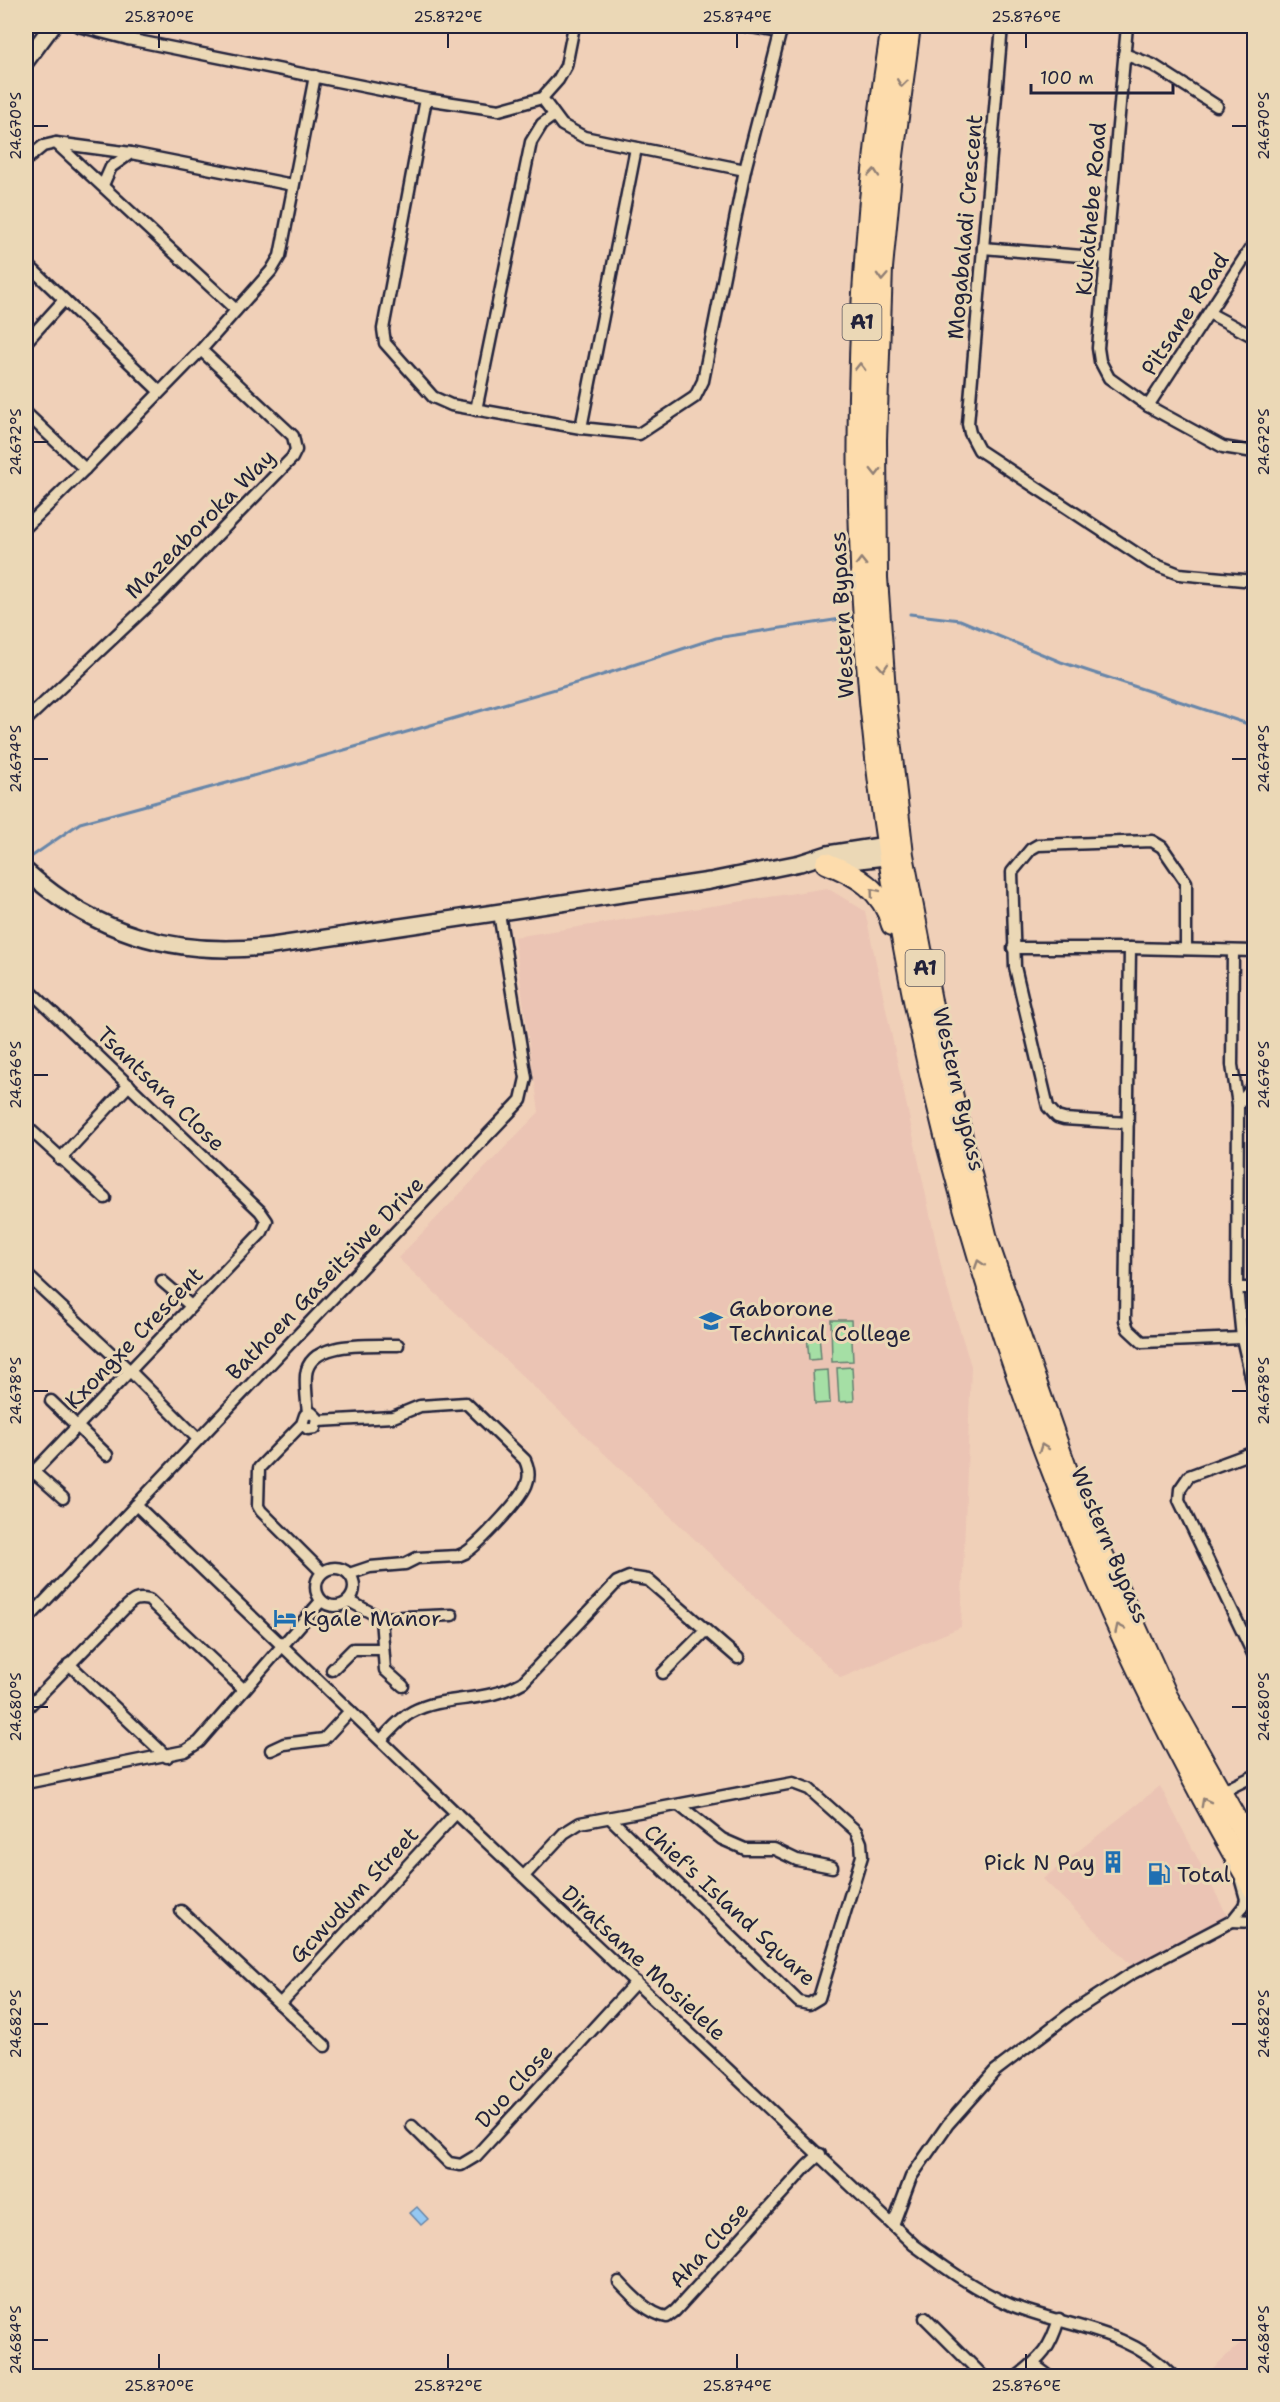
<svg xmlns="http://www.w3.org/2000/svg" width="1280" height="2402" font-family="'Shantell Sans',sans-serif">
  <rect width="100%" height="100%" fill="#f0d0b8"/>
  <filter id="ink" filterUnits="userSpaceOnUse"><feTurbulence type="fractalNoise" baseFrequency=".0167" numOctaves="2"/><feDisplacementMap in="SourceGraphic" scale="12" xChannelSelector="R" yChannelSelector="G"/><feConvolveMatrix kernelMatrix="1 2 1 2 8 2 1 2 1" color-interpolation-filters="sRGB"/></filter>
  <g filter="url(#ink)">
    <!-- built -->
    <g fill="#ebc4b4">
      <polygon points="827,888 865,911 943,1275 971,1366 961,1627 841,1678 398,1258 539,1112 514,937"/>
      <polygon points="1160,1786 1228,1917 1132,1966 1043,1879"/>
      <polygon points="1254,2331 1254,2376 1204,2376"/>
    </g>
    <!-- green -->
    <g fill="#a5dfa5" stroke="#648070" stroke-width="1.5">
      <polygon points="831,1320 851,1320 853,1361 832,1362"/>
      <polygon points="807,1334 819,1334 821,1359 809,1360"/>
      <polygon points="852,1367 854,1401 839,1402 837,1368"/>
      <polygon points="828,1370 830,1403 815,1404 813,1371"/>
    </g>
    <!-- water -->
    <polygon fill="#95c8f2" stroke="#6786a9" stroke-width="1.5" points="417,2207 428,2219 421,2225 410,2213"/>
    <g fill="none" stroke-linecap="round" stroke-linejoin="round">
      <!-- stream -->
      <g stroke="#6786a9" stroke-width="3">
        <polyline points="910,614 960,620 1061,662 1254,726"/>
        <polyline points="31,857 80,823 289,766 590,679 716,638 854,617"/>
      </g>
      <!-- street casing -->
      <g stroke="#22223b" stroke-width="15">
        <g id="street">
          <polyline points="78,26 128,39 426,99 499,110 542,98 558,80 566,66 574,26"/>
          <polyline points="746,26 780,32"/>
          <polyline points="1002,26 968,424 970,433 979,450 1151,563 1179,574 1254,581"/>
          <polyline points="1127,26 1098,348 1100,361 1109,378 1148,406 1223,447 1254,452"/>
          <polyline points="128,39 131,26"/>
          <polyline points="1124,54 1153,65 1217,106"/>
          <polyline points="542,98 562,125 584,137 745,170"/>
          <polyline points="426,99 383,329 385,343 433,397 451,405 581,428 639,434 695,397 703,381 745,170 782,26"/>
          <polyline points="56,143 236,310"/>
          <polyline points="26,160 43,146 56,143 131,153 293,185"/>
          <polyline points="103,185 111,167 131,153"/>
          <polyline points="983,248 1106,258"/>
          <polyline points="26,263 159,391"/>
          <polyline points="1209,313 1254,337"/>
          <polyline points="26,342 64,300"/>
          <polyline points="1148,406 1254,243"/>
          <polyline points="476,410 531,142 542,124 553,116"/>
          <polyline points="26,413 85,469"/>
          <polyline points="581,428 636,148"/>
          <polyline points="26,527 85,469 201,350 271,271 280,256 315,76"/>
          <polyline points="26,720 160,594 292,458 296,450 293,436 201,350"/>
          <polyline points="1013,948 1130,948 1254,951"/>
          <polyline points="1130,948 1125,1320 1128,1329 1142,1342 1242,1338"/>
          <polyline points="1233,951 1232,1065 1238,1105 1237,1288 1242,1338 1254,1390"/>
          <polyline points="26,987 260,1211 267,1221 262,1232 26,1480"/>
          <polyline points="1238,1105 1254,1085"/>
          <polyline points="1128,1123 1064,1119 1057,1117 1048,1107 1015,967 1012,872 1031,849 1038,845 1152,841 1162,847 1186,882 1186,949"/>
          <polyline points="26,1126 105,1198"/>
          <polyline points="60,1159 129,1085"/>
          <polyline points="26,1274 130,1371 198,1439"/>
          <polyline points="162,1281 191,1306"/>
          <polyline points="1237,1288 1254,1288"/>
          <polyline points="51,1401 107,1455"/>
          <path d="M308,1413C307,1401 305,1387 306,1375C309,1339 373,1346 398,1345"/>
          <path d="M318,1421L393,1417L420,1406L466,1403L525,1460C528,1467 530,1476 527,1483C524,1497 478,1545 465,1553L458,1556L417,1558L405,1564L370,1567L349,1574"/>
          <polyline points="302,1424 308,1429 315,1428 317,1418 312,1413 305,1415 302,1424 259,1468 258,1506 261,1511 322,1572"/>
          <polyline points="1254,1452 1189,1476 1180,1489 1179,1500 1254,1656"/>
          <polyline points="26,1465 63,1498"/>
          <path d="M136,1505L456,1813L914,2245C944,2267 975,2290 1011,2305C1068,2328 1127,2328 1173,2376"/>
          <circle cx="335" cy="1587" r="19"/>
          <polyline points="349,1601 381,1618 452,1615"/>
          <polyline points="381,1618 385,1670 403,1686"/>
          <polyline points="26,1621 521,1100 526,1078 499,913"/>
          <polyline points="69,1664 167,1757"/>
          <polyline points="332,1670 353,1649 383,1649"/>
          <polyline points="663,1673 705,1631"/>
          <path d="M26,1709L125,1608C133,1600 137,1597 149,1600L243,1689"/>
          <path d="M381,1740C390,1731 400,1718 412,1712C446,1694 486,1704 523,1682L617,1582L629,1577L648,1580L738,1658"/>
          <polyline points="271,1750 284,1744 324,1739 350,1711"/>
          <polyline points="26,1783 185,1751 199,1742 321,1601"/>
          <polyline points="1221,1792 1254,1776"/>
          <polyline points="679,1805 722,1839 745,1849 774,1849 797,1860 832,1867"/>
          <polyline points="524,1876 564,1833 580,1823 793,1783 809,1789 856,1831 861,1843 862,1856 819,1998 809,2004 799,2002 610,1818"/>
          <polyline points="181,1911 325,2046"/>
          <polyline points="1232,1921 1254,1922"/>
          <polyline points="280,2004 456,1813"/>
          <polyline points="412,2126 449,2163 461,2165 476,2156 636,1982"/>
          <polyline points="893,2225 911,2177 948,2124 995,2071 1071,2013 1131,1974 1232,1921 1244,1906 1246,1899 1241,1881"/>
          <path d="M619,2282C631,2295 649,2314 667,2317L675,2311L806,2167L820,2154"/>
          <polyline points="925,2318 983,2376"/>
          <polyline points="1033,2364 1049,2376"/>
          <path d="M1018,2376C1042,2357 1050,2349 1059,2319"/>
        </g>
      </g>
      <!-- secondary casing -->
      <g stroke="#22223b" stroke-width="20">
        <g id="secondary">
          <polyline points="26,61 52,26"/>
          <polyline points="842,862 902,855"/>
          <path d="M26,871C97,935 178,958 272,946L710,881L800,863L828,854L899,843"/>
        </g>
      </g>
      <!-- highway casing -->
      <g stroke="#22223b" stroke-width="24">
        <g id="highway">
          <path d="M892,26C789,669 927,1329 1254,1890"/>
          <polyline points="910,26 892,163 882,268 876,440 877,578 886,705 903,855 931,1001 964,1146 988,1243 1015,1322 1072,1485 1098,1544 1167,1696 1254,1851"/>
          <path d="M826,863C857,875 883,890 892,925"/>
        </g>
      </g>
      <!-- street -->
      <use href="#street" stroke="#ebd8b6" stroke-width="10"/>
      <!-- secondary -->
      <use href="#secondary" stroke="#ebd8b6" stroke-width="15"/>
      <!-- highway -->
      <use href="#highway" stroke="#fddcac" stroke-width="20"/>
    </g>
    <!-- one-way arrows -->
    <defs><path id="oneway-chevron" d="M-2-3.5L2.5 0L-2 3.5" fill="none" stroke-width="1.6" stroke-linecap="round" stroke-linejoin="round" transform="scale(1.5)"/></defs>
    <g stroke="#907f74">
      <use href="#oneway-chevron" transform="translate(902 83) rotate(97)"/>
      <use href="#oneway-chevron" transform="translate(874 173) rotate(-85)"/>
      <use href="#oneway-chevron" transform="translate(882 277) rotate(93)"/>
      <use href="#oneway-chevron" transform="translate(860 367) rotate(-89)"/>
      <use href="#oneway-chevron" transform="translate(876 472) rotate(89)"/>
      <use href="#oneway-chevron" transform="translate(861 562) rotate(-91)"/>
      <use href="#oneway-chevron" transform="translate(883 667) rotate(86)"/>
      <use href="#oneway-chevron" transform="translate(874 892) rotate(-130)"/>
      <use href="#oneway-chevron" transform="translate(979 1264) rotate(-108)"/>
      <use href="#oneway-chevron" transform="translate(1043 1448) rotate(-110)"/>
      <use href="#oneway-chevron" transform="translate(1119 1628) rotate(-115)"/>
      <use href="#oneway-chevron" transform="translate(1205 1802) rotate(-118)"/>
    </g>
  </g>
  <!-- ticks -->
  <path fill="none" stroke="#22223b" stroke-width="2" d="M159,33V48M448,33V48M737,33V48M1026,33V48M33,126H48M1232,126H1247M33,442H48M1232,442H1247M33,759H48M1232,759H1247M33,1075H48M1232,1075H1247M33,1391H48M1232,1391H1247M33,1707H48M1232,1707H1247M33,2024H48M1232,2024H1247M33,2340H48M1232,2340H1247M159,2354V2369M448,2354V2369M737,2354V2369M1026,2354V2369"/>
  <!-- icons -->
  <defs>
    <g id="university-bare" transform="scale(1.8)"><path d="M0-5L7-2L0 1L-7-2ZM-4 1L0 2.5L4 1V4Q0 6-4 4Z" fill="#1f6fb2" stroke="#ebd8b6" stroke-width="2.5" paint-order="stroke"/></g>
    <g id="hotel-bare" transform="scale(1.8)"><path d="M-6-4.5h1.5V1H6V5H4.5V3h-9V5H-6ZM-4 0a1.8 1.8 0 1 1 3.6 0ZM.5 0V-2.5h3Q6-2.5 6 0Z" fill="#1f6fb2" stroke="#ebd8b6" stroke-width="2.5" paint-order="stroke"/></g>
    <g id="building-bare" transform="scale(1.8)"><path d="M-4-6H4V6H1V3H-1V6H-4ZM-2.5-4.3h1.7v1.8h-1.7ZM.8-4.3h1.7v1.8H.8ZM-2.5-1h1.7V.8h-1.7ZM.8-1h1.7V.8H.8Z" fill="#1f6fb2" stroke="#ebd8b6" stroke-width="2.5" paint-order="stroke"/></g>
    <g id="fuel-bare" transform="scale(1.8)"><path d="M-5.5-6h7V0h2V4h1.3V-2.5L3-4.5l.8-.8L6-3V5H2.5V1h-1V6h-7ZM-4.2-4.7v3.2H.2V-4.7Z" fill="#1f6fb2" stroke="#ebd8b6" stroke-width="2.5" paint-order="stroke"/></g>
  </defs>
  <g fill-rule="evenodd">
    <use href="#university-bare" x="711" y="1321"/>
    <use href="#hotel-bare" x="285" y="1618"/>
    <use href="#building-bare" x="1113" y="1862"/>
    <use href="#fuel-bare" x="1159" y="1874"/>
  </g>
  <g text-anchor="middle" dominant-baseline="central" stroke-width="6" stroke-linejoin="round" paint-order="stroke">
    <!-- shield labels -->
    <g fill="#ebd8b6" stroke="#5e5960" stroke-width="1.5">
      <rect x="842.5" y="304" width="39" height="36" rx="4.5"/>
      <rect x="905.5" y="950" width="39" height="36" rx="4.5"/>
    </g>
    <g font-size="21" font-weight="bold" fill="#22223b">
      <text x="862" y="322">A1</text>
      <text x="925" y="968">A1</text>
    </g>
    <!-- street labels -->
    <g font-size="22" fill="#22223b" stroke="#ebd8b6">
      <text transform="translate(1091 209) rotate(-85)">Kukathebe Road</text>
      <text transform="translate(965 227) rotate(-85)">Mogabaladi Crescent</text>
      <text transform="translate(1185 314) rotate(-57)">Pitsane Road</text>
      <text transform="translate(200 524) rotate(-45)">Mazeaboroka Way</text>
      <text transform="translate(842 615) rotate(-93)">Western Bypass</text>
      <text transform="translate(161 1089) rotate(44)">Tsantsara Close</text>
      <text transform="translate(959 1089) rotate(77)">Western Bypass</text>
      <text transform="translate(325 1278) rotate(-46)">Bathoen Gaseitsiwe Drive</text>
      <text transform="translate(134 1338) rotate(-46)">Kxongxe Crescent</text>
      <text transform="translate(1110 1545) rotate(67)">Western Bypass</text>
      <text transform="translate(354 1895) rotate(-47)">Gcwudum Street</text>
      <text transform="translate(730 1905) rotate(43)">Chief's Island Square</text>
      <text transform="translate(644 1963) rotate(43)">Diratsame Mosielele</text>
      <text transform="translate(514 2086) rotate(-48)">Duo Close</text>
      <text transform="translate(709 2245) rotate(-48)">Aha Close</text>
    </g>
    <!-- poi labels -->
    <g font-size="22" fill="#22223b" stroke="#ebd8b6" text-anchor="start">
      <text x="729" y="1308">Gaborone<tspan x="729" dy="25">Technical College</tspan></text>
      <text x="303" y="1618">Kgale Manor</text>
      <text x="1095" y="1862" text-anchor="end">Pick N Pay</text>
      <text x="1177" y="1874">Total</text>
    </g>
  </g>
  <!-- margin -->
  <rect width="1280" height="2402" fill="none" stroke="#ebd8b6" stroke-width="66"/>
  <!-- scale -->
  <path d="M1031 84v9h142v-9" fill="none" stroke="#22223b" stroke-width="3"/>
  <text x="1040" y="84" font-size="18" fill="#22223b" stroke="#ebd8b6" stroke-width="4.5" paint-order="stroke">100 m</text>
  <rect x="33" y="33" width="1214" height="2336" fill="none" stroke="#22223b" stroke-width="2"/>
  <g font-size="15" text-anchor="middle" fill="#22223b">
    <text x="159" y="22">25.870°E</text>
    <text x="448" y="22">25.872°E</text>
    <text x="737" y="22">25.874°E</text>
    <text x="1026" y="22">25.876°E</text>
    <text transform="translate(16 126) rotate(-90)" y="5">24.670°S</text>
    <text transform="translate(1264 126) rotate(-90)" y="5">24.670°S</text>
    <text transform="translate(16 442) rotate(-90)" y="5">24.672°S</text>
    <text transform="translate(1264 442) rotate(-90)" y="5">24.672°S</text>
    <text transform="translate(16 759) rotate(-90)" y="5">24.674°S</text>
    <text transform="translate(1264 759) rotate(-90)" y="5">24.674°S</text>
    <text transform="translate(16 1075) rotate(-90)" y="5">24.676°S</text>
    <text transform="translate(1264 1075) rotate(-90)" y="5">24.676°S</text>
    <text transform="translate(16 1391) rotate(-90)" y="5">24.678°S</text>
    <text transform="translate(1264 1391) rotate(-90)" y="5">24.678°S</text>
    <text transform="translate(16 1707) rotate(-90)" y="5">24.680°S</text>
    <text transform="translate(1264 1707) rotate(-90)" y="5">24.680°S</text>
    <text transform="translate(16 2024) rotate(-90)" y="5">24.682°S</text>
    <text transform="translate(1264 2024) rotate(-90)" y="5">24.682°S</text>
    <text transform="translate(16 2340) rotate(-90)" y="5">24.684°S</text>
    <text transform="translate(1264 2340) rotate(-90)" y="5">24.684°S</text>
    <text x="159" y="2391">25.870°E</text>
    <text x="448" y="2391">25.872°E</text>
    <text x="737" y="2391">25.874°E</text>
    <text x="1026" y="2391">25.876°E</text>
  </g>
</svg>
